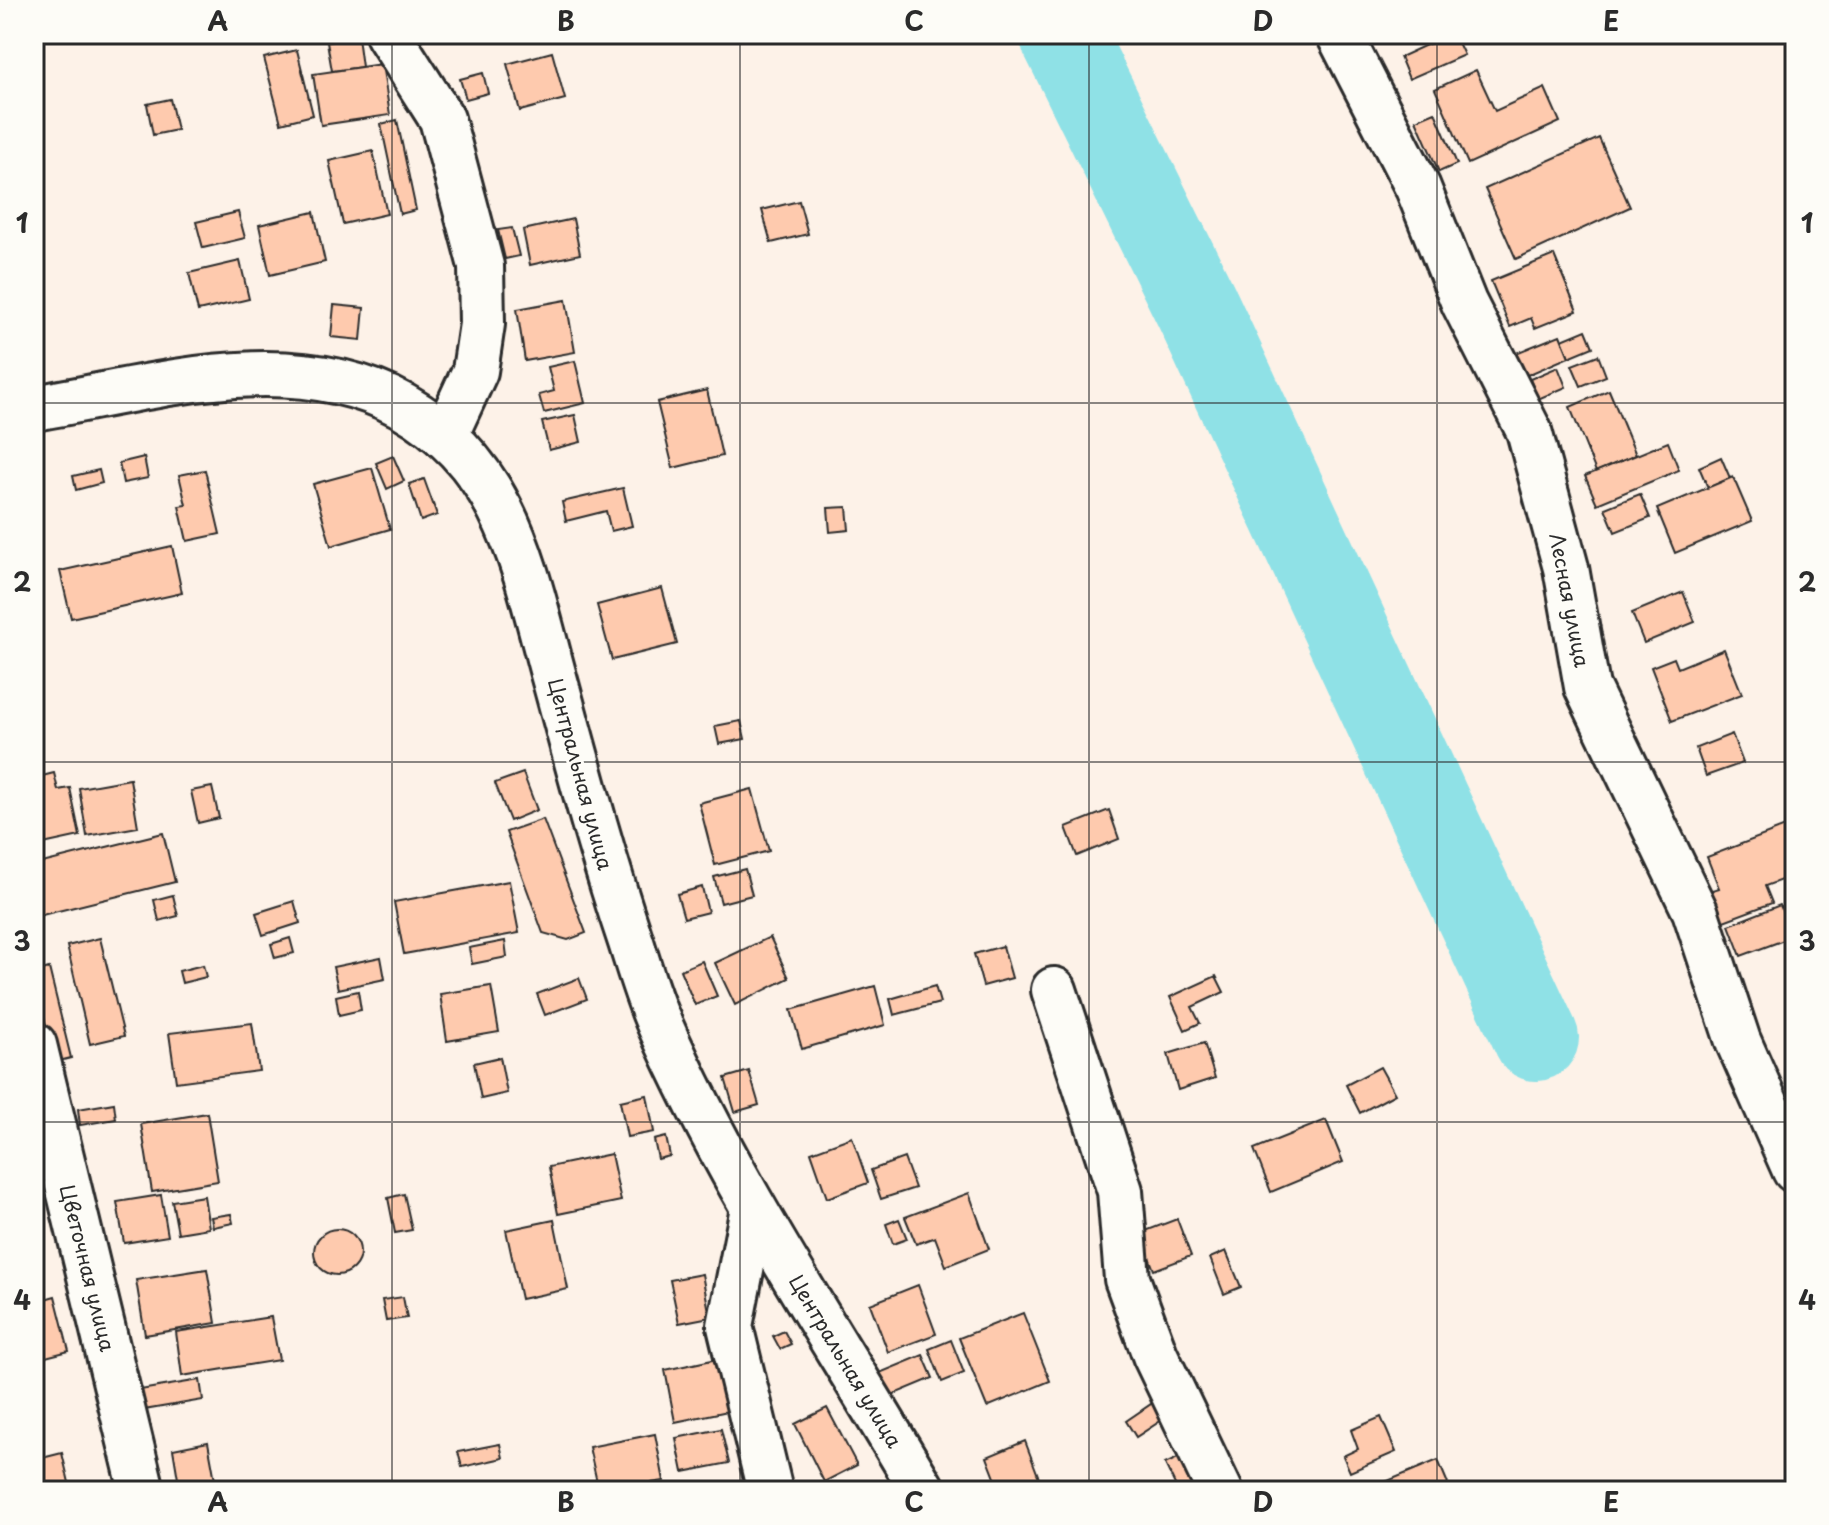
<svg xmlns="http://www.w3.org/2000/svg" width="1829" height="1525" font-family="'Playpen Sans',sans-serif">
  <rect width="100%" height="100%" fill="#fdf2e8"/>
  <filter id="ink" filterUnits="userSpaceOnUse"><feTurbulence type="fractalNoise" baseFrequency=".0125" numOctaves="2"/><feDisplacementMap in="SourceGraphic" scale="16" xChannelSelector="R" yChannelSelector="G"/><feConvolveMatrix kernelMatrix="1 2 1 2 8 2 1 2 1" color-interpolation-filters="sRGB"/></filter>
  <g filter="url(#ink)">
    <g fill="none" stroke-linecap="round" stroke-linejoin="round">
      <!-- river -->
      <polyline stroke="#8fe1e6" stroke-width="86" points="1062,34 1196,306 1536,1038"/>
    </g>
    <!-- building -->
    <g fill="#fecaae" stroke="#2b2b2b" stroke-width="2">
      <polygon points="1450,34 1454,34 1464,55 1409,79 1400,57"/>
      <polygon points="358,37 362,67 332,71 327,42"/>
      <polygon points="297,50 313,115 281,123 264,58"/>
      <polygon points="552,52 565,99 520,111 507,64"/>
      <polygon points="382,64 390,115 321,125 313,74"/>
      <polygon points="1476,70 1495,111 1545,88 1560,122 1468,164 1435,89"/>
      <polygon points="483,73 488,93 466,99 460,79"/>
      <polygon points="170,99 177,130 153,135 147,104"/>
      <polygon points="1435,112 1457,164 1439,172 1416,120"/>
      <polygon points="397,120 416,210 400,214 381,124"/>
      <polygon points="1599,138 1630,207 1516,259 1485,189"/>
      <polygon points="373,151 387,214 343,224 329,161"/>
      <polygon points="799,201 808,234 771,243 762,210"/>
      <polygon points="238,212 245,238 203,248 196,222"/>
      <polygon points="314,212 325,262 270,275 259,225"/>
      <polygon points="573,219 580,254 530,265 523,230"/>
      <polygon points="512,228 519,256 505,259 498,230"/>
      <polygon points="1554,255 1577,311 1535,328 1531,318 1510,327 1491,281"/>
      <polygon points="240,261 249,299 198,311 189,273"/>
      <polygon points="566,300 575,352 525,361 517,309"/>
      <polygon points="334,305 364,308 361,340 331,337"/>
      <polygon points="1586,330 1593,347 1569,357 1562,340"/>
      <polygon points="1560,335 1569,357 1525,376 1516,353"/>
      <polygon points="1598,355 1606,376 1581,386 1572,365"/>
      <polygon points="575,361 585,403 544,413 539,395 554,391 548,367"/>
      <polygon points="1558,367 1566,387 1538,399 1530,379"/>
      <polygon points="707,390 722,456 673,468 657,402"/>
      <polygon points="1609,390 1636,455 1596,472 1570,407"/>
      <polygon points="575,415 581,442 549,450 542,422"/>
      <polygon points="1668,442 1679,470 1597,504 1585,476"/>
      <polygon points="393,456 404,481 387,489 376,463"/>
      <polygon points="144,457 148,478 123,483 119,463"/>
      <polygon points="1721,457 1730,478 1708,488 1699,467"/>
      <polygon points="372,468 390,529 331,546 313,484"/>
      <polygon points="99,470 102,483 76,490 73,476"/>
      <polygon points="205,470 220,534 187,541 179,506 186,505 179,475"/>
      <polygon points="1733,477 1752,521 1675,553 1657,509"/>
      <polygon points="424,479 437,515 421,521 409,484"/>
      <polygon points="623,488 632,526 611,531 606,511 566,521 562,502"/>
      <polygon points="1640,494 1650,518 1615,532 1605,508"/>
      <polygon points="847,507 849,530 830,532 828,508"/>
      <polygon points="172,546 182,593 71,618 60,571"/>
      <polygon points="662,588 677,644 612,660 597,605"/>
      <polygon points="1683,592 1695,622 1644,643 1632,613"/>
      <polygon points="1724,649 1742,694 1672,721 1651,667 1674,658 1678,668"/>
      <polygon points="741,721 745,739 719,744 715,726"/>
      <polygon points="1732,734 1743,763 1706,776 1696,748"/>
      <polygon points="54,773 58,790 70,788 80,836 34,846 34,778"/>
      <polygon points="523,773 537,810 510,821 495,783"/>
      <polygon points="130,779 138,827 87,836 79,788"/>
      <polygon points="212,787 219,818 198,823 191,791"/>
      <polygon points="752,789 769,851 715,865 699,803"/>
      <polygon points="1109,810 1119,839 1077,856 1066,827"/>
      <polygon points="543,819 586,933 568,940 543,933 506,832"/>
      <polygon points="1788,826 1795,845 1795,875 1765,886 1772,903 1721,922 1709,891 1719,888 1707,857"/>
      <polygon points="163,833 175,882 34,917 34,865"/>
      <polygon points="745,869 752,895 721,903 714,877"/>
      <polygon points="509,881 519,933 404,954 394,902"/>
      <polygon points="702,887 708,912 684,918 677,894"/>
      <polygon points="173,895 178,916 159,921 154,900"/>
      <polygon points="294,901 300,923 263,935 256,913"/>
      <polygon points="1780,905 1792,937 1741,956 1729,925"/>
      <polygon points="770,937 789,978 735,1005 715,963"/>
      <polygon points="100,938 124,1036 90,1044 67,946"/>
      <polygon points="290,938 294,953 275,958 271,944"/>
      <polygon points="505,941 507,957 472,964 469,948"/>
      <polygon points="1003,946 1012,978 983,986 974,954"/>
      <polygon points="381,957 385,979 338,989 333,967"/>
      <polygon points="702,961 717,996 695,1005 680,970"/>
      <polygon points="203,965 206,977 182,983 179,971"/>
      <polygon points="49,968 71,1058 55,1062 34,976 34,972"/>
      <polygon points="1216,976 1224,992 1192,1007 1200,1023 1185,1030 1170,997"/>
      <polygon points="579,978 587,999 545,1015 537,994"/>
      <polygon points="491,986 499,1032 447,1041 440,994"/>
      <polygon points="875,986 885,1025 802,1049 791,1010"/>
      <polygon points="935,986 940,1003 894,1015 890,999"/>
      <polygon points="358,991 361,1010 339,1015 336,996"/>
      <polygon points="252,1023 259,1071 176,1082 169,1033"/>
      <polygon points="1204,1043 1215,1078 1178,1090 1168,1054"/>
      <polygon points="500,1057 507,1093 481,1099 474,1063"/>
      <polygon points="1380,1067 1395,1094 1360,1113 1346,1085"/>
      <polygon points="749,1071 759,1105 735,1112 725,1078"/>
      <polygon points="647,1095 654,1132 627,1137 620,1101"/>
      <polygon points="114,1103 116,1119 80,1125 78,1109"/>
      <polygon points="207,1113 218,1181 152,1192 141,1124"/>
      <polygon points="1326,1120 1343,1162 1271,1192 1254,1149"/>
      <polygon points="666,1137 670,1156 658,1159 654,1140"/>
      <polygon points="852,1137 868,1183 827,1198 811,1152"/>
      <polygon points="611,1154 621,1201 558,1214 549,1167"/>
      <polygon points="904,1158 915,1188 881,1199 871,1170"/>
      <polygon points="969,1193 989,1249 946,1266 935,1237 916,1244 905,1217"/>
      <polygon points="404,1194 412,1230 395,1233 388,1198"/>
      <polygon points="161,1195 168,1236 124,1243 117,1202"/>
      <polygon points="204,1196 209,1228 178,1233 172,1201"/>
      <polygon points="231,1214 233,1223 213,1227 211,1217"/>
      <polygon points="899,1219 907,1239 893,1244 886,1224"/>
      <polygon points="1177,1219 1191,1256 1154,1270 1140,1233"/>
      <polygon points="554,1220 568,1289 521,1299 506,1230"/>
      <circle cx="337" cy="1252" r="23"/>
      <polygon points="1226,1251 1241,1287 1224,1294 1210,1258"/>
      <polygon points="207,1269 216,1323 145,1335 136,1280"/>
      <polygon points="702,1274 710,1317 679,1323 670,1280"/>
      <polygon points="918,1285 936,1334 888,1352 870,1304"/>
      <polygon points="55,1296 69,1351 34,1360 34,1302"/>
      <polygon points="403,1297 407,1318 386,1321 382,1300"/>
      <polygon points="1023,1313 1050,1381 987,1407 959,1338"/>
      <polygon points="271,1317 279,1360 182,1376 176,1332"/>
      <polygon points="784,1331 791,1344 780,1349 773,1336"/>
      <polygon points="951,1340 964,1373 942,1382 929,1349"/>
      <polygon points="923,1355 933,1378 885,1398 877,1374"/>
      <polygon points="717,1359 728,1411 675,1422 665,1370"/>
      <polygon points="200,1380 203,1400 144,1410 140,1390"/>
      <polygon points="1154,1402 1165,1418 1136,1437 1126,1421"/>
      <polygon points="827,1408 857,1465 824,1482 795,1424"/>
      <polygon points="1381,1417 1396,1452 1350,1472 1343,1456 1358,1449 1351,1430"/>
      <polygon points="721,1429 729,1463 683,1472 676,1438"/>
      <polygon points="655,1434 664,1481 599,1491 589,1447"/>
      <polygon points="1025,1441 1042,1486 1020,1491 1016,1481 999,1488 987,1457"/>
      <polygon points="208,1442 217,1491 180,1491 173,1449"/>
      <polygon points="500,1444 503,1458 462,1467 458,1452"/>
      <polygon points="62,1453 71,1491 34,1491 34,1460"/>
      <polygon points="1182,1456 1199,1491 1178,1491 1165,1464"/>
      <polygon points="1438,1460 1451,1491 1381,1491 1378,1485"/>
    </g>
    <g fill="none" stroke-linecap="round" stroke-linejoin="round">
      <!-- minor casing -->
      <g stroke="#2b2b2b" stroke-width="50">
        <g id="minor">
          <polyline points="388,34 442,119 481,266 482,324 475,371 445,436"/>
          <polyline points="1339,34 1418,188 1464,303 1529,431 1566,568 1587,687 1695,911 1738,1041 1795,1170"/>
          <path d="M34,408C153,388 291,344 403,406C508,465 525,571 554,677C578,765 601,853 630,939C639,967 647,996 659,1023C731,1187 833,1336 923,1491"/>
          <polyline points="1054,990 1120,1191 1127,1279 1155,1355 1220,1491"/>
          <polyline points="34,1045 142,1491"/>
          <polyline points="753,1208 730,1326 770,1491"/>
        </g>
      </g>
      <!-- minor -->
      <use href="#minor" stroke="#fdfcf7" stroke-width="44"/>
    </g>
  </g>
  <!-- grid -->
  <path fill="none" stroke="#2b2b2b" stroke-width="2" stroke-opacity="0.55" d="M392,34V1491M740,34V1491M1089,34V1491M1437,34V1491M34,403H1795M34,762H1795M34,1122H1795"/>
  <g text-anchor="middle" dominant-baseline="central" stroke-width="6" stroke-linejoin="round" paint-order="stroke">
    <!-- street labels -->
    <g font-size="20" fill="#2b2b2b" stroke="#fdfcf7">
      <text transform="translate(1570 600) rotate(79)">Лесная улица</text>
      <text transform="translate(581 774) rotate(75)">Центральная улица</text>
      <text transform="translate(88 1268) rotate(76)">Цветочная улица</text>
      <text transform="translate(846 1361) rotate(59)">Центральная улица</text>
    </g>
  </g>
  <!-- margin -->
  <rect width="1829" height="1525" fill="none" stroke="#fdfcf7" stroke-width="88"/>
  <rect x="44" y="44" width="1741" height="1437" fill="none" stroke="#2b2b2b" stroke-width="3"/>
  <g font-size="26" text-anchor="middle" font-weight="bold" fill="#2b2b2b">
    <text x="218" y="31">A</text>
    <text x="566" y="31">B</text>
    <text x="914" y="31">C</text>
    <text x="1263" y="31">D</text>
    <text x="1611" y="31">E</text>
    <text x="22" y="233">1</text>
    <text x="1807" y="233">1</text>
    <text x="22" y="592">2</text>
    <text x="1807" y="592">2</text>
    <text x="22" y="951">3</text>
    <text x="1807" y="951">3</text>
    <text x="22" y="1310">4</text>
    <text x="1807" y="1310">4</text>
    <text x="218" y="1512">A</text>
    <text x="566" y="1512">B</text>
    <text x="914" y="1512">C</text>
    <text x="1263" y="1512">D</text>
    <text x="1611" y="1512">E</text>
  </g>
</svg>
